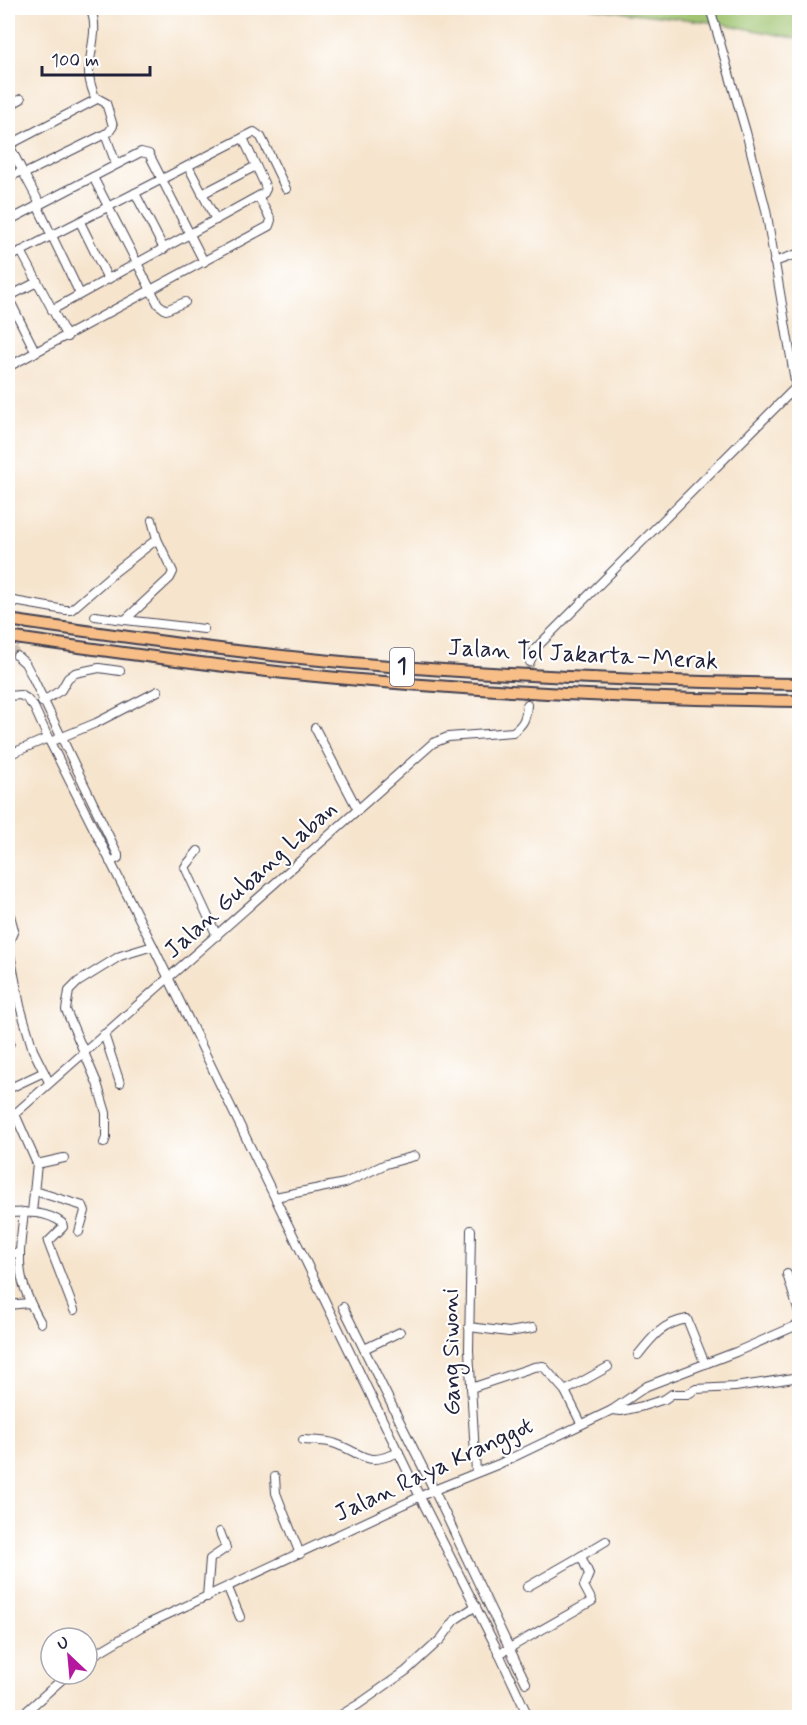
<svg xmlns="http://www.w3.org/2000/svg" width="807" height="1725" font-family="Mynerve,sans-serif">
  <rect width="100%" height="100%" fill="#fff"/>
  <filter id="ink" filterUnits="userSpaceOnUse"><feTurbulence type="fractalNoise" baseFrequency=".0167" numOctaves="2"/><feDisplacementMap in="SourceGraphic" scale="12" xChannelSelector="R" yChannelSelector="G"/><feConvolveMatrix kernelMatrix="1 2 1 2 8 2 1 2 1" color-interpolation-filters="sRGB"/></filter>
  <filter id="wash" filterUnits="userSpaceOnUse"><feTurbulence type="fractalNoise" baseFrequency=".008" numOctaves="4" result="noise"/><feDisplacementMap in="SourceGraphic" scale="24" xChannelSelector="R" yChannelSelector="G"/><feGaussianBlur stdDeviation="1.35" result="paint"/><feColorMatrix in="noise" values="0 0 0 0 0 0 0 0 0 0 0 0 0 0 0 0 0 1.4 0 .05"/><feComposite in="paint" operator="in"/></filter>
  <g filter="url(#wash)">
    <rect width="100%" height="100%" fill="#f6e4cc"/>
    <!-- green -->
    <polygon fill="#9dc26d" stroke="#607254" stroke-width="1.5" points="590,8 799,8 799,39 718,23"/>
  </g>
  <g filter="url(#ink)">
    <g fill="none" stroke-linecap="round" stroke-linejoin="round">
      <!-- minor-tunnel -->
      <g stroke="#ccbdaf" stroke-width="8" stroke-dasharray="8 4" stroke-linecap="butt">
        <polyline points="8,637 17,656"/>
        <polyline points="527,705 530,662"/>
      </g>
      <!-- minor casing -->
      <g stroke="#423f51" stroke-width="10">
        <g id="minor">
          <polyline points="710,8 746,132 766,210 796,387"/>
          <polyline points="8,106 21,99"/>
          <polyline points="105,134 116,164"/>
          <polyline points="8,143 24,174"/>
          <polyline points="9,145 97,99"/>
          <polyline points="188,166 216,220"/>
          <polyline points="93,177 158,304 166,310 185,302"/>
          <polyline points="8,178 22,171"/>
          <polyline points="135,193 164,249"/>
          <polyline points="202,194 256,166"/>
          <path d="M40,204L24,174L109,132L113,126L106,103L95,97C92,89 89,82 89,73C89,51 100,29 90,8"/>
          <polyline points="37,205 80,294"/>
          <polyline points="8,221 141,152 149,154 204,262"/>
          <polyline points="80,222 108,279"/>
          <polyline points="21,251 67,337"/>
          <polyline points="8,258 254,132 261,137 286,189"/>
          <polyline points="774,262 800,253"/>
          <polyline points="8,297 36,353"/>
          <polyline points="8,297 37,282"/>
          <polyline points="52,310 264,193 266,189 264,183 243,138"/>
          <polyline points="8,367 269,226 271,220 259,198"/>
          <polyline points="8,600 65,610 71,610 116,571 157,539 152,520"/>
          <polyline points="95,616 125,620 170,578 173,572 157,539"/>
          <polyline points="125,620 204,629"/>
          <polyline points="17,656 25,663 32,676 118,855 118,858 110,862"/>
          <polyline points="530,662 535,649 800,383"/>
          <polyline points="8,696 20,695 26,698 34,707 50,742 153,946 420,1497 495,1645 529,1718"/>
          <polyline points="42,702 61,690 68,678 75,673 99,668 120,671"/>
          <polyline points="315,728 358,810"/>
          <polyline points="50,742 96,723 158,691"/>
          <polyline points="8,755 48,738"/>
          <polyline points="198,851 185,867 217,936"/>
          <polyline points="8,908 14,930 8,944 20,1006 33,1050 49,1082"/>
          <polyline points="104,1034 120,1083"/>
          <polyline points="8,1044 10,1043"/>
          <polyline points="8,1089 44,1072"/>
          <polyline points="15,1114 37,1164 32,1212"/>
          <path d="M8,1120L433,743L448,737L513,732C524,724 526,718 527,705"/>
          <polyline points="104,1143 106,1138 106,1113 97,1083 66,1010 69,991 78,982 120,956 153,946"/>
          <polyline points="37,1164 64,1158"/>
          <polyline points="35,1191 83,1206 85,1211 79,1232"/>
          <polyline points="275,1197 345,1183 386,1164 415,1156"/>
          <path d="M24,1212C18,1263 15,1278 41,1323"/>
          <path d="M8,1213C26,1212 47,1211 62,1223L63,1227L48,1242L74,1310"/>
          <polyline points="471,1230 469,1350 476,1472"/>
          <polyline points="8,1251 20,1255"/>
          <polyline points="787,1274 800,1316"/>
          <polyline points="8,1305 29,1303"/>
          <polyline points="343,1307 434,1490 526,1683"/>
          <polyline points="469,1327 509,1332 533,1328"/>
          <polyline points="364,1349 400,1332"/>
          <path d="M638,1355C652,1337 663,1323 687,1319L705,1364"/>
          <polyline points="471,1388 534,1367 543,1366 565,1391 581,1423"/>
          <polyline points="565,1391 608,1367"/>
          <polyline points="800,1397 800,1398"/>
          <polyline points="612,1410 621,1411 643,1406 665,1399 672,1394 688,1394 696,1389 735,1387 800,1377"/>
          <path d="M303,1440C314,1441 326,1440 336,1444C366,1455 365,1467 399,1452"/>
          <polyline points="275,1477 276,1493 300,1554"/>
          <polyline points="581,1556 606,1541"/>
          <polyline points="228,1588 240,1617"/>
          <polyline points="207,1597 210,1559 226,1548 220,1532"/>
          <polyline points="499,1654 592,1601 584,1586 589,1574 581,1556 527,1587"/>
          <polyline points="87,1659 141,1627 434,1490 499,1464 612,1410 647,1386 736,1352 800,1324"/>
          <polyline points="19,1718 68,1674"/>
          <polyline points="336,1718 359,1704 406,1671 441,1639 456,1619 476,1606"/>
        </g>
      </g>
      <!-- highway casing -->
      <g stroke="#423f51" stroke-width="14">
        <g id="highway">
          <path d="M8,620C126,637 245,654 364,664C509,676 654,682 800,684"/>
          <path d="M8,637C106,651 206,665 305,675C469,691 634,699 800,701"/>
        </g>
      </g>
      <!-- minor -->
      <use href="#minor" stroke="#fff" stroke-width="8"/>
      <!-- highway -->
      <use href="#highway" stroke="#f7be87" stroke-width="10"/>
    </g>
  </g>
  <g text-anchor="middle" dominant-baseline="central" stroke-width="4.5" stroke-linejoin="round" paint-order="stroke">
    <!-- shield labels -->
    <rect fill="#fff" stroke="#646476" stroke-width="1.5" x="390" y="648" width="24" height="38" rx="4.5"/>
    <g font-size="22" font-weight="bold" fill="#22223b">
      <text x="402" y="667">1</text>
    </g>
    <!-- street labels -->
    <g font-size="24" fill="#22223b" stroke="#fff">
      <text transform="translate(583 655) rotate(3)">Jalan Tol Jakarta–Merak</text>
      <text transform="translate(251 880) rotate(-42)">Jalan Gubang Laban</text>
      <text transform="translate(452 1352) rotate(-91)">Gang Siwoni</text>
      <text transform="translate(434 1470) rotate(-25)">Jalan Raya Kranggot</text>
    </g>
  </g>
  <!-- margin -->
  <rect width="807" height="1725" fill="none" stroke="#fff" stroke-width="30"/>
  <!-- north arrow -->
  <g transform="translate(69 1656) rotate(334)"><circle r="28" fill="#ffffff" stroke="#a7a7b1" stroke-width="1.5"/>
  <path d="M0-4.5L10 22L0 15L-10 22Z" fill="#b5179e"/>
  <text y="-9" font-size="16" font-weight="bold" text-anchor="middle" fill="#22223b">U</text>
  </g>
  <!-- scale -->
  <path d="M42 66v9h108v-9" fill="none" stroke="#22223b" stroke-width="3"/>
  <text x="51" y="66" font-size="18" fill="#22223b" stroke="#ffffff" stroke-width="4.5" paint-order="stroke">100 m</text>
</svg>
